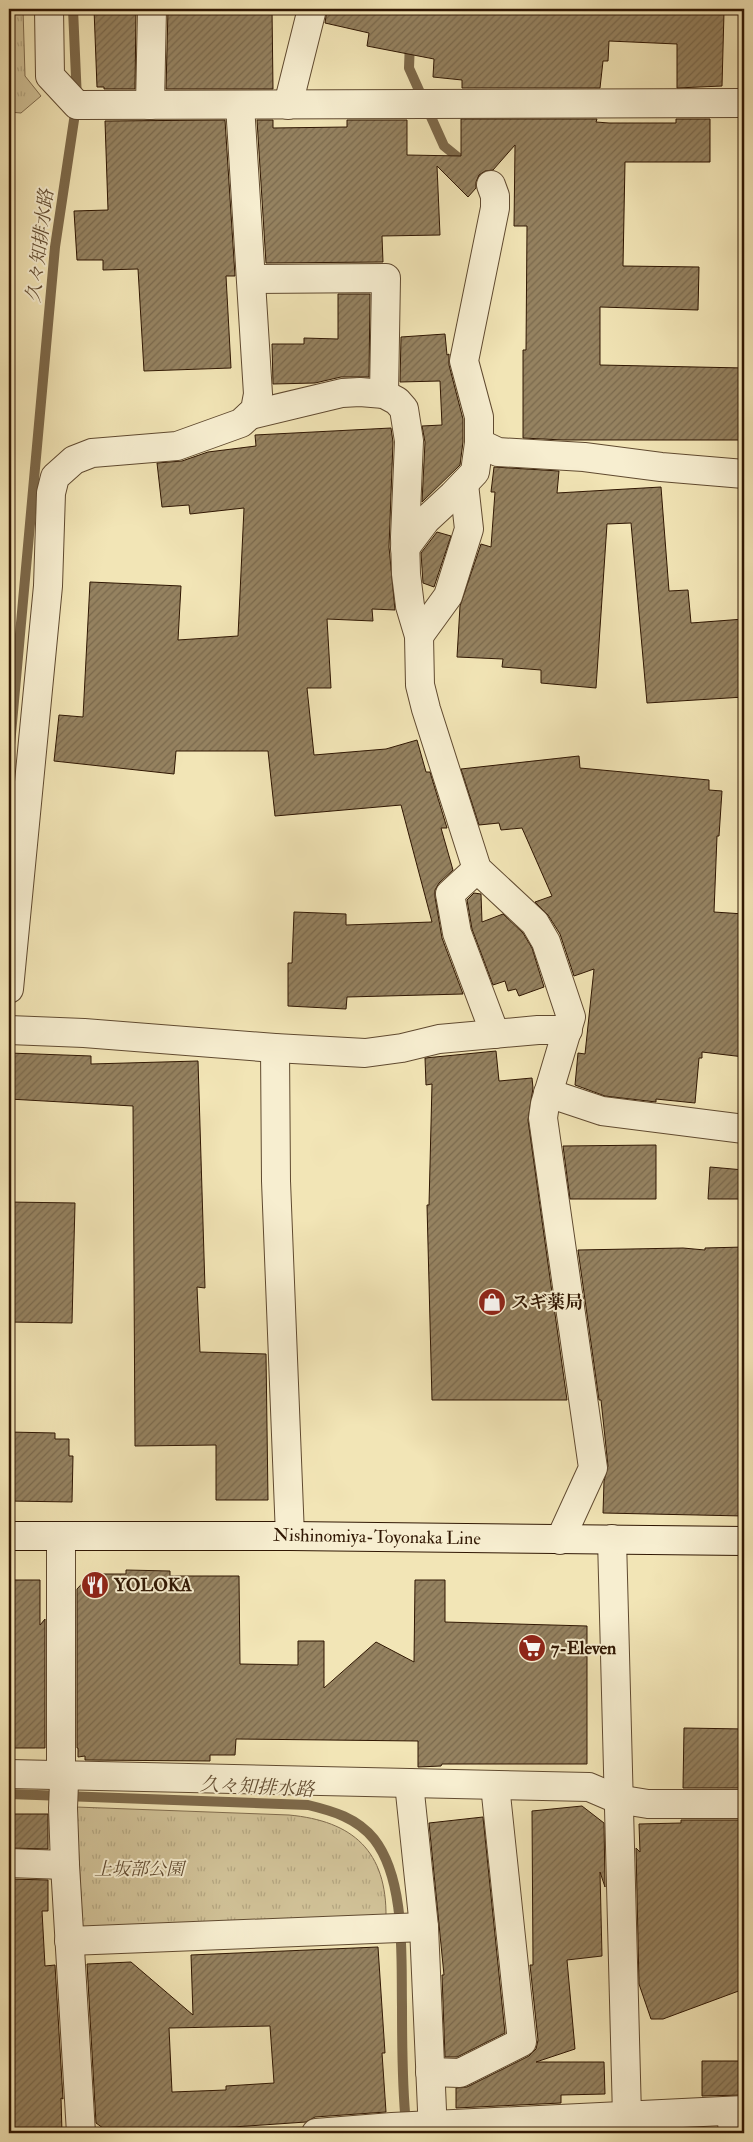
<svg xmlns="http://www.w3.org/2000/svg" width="753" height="2142" font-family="'IM FELL Double Pica','Noto Serif JP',serif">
  <defs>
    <pattern id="grass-tufts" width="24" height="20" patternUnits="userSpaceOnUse" patternTransform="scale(1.25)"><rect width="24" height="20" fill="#d1c298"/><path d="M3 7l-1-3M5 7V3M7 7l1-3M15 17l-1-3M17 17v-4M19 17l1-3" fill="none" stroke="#b4a681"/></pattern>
    <pattern id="building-hatch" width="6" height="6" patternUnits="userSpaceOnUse" patternTransform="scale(1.25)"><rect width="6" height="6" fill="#958260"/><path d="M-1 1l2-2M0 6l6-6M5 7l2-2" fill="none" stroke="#7a694d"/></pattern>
  </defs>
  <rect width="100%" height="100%" fill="#f2e5b6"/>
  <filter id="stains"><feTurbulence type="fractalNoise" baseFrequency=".004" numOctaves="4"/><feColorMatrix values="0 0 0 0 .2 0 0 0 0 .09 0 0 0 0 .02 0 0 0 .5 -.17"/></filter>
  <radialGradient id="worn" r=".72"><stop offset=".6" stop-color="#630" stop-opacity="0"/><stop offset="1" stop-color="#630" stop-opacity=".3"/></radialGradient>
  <!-- grass -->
  <g fill="url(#grass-tufts)" stroke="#806c4e">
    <polygon points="9,9 23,9 25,76 41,96 21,113 9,112"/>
    <path d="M76,1807L289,1815C353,1821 387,1851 386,1918L83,1932Z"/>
  </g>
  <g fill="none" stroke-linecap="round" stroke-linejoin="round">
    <!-- stream -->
    <g stroke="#7d694a" stroke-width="10">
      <polyline points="410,41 409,68 444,146 482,177"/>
      <polyline points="9,756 55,247 77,100 73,9"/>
      <path d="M9,1794L308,1805C333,1811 357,1818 374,1839C406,1880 401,1957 402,2006C402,2046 402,2085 406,2124"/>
    </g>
  </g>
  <!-- building -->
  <g fill="url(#building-hatch)" stroke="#301703" fill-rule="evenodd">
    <polygon points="94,9 136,9 135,89 104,89 104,87 97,87"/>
    <polygon points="168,9 272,9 273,89 166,89"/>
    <polygon points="327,9 721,9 720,12 724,12 722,86 677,88 677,44 609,41 608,61 603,61 600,88 462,88 462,80 433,77 434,59 367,46 369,33 325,23"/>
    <polygon points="461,119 597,119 596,122 609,123 676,123 676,119 710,119 710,162 625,162 623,266 699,267 698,310 600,307 600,365 744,368 744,440 563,440 523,438 523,350 526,350 527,226 514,226 515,145 493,170 485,171 479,175 476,182 476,188 468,197 437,166 440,235 382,236 383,262 266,263 257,120 273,120 273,128 347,127 347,120 407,120 407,155 461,156"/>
    <polygon points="225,120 235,276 226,276 231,368 144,371 138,269 103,270 103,260 77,260 74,211 108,210 105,121"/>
    <polygon points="338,294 370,294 369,377 341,377 315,383 273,384 272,344 304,344 304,338 338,339"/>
    <polygon points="445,334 447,355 449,354 449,365 463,419 463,442 460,465 422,502 425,442 422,426 442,425 440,381 400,382 401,337"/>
    <polygon points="391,428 393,442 389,547 395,610 372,609 373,621 327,619 331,688 307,688 314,755 386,749 417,740 426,772 430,772 447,828 441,828 453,870 439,883 435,890 435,897 442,938 463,994 347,997 346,1009 288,1006 288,963 292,963 294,912 346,914 346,925 432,922 401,805 275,816 268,751 176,751 174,774 54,761 59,715 83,717 90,582 181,586 178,640 238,636 244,508 190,514 189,505 162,507 157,463 182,461 208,452 256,446 255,435"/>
    <polygon points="494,467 559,471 557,493 661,487 669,591 688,590 691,623 744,619 744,697 647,703 631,523 607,524 596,688 541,683 541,670 502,667 503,659 457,657 460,606 481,544 491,547 495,492 491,492"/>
    <polygon points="437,532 451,536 434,587 423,583 421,553"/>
    <polygon points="579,756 580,768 709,780 709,790 722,791 719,836 717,836 714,912 744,914 744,1057 702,1052 702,1058 699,1058 695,1103 656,1099 656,1102 605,1096 575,1085 578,1053 585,1054 594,969 574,976 560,934 548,915 535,902 552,896 522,828 501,830 499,823 479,825 461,769"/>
    <polygon points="474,893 481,894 482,922 503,914 523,933 532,948 544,987 519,996 516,989 508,991 505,981 493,985 472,929 467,900"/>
    <polygon points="496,1051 499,1081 532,1078 533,1088 528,1120 567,1400 432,1400 427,1205 429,1205 432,1084 426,1085 425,1058"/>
    <polygon points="9,1053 91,1056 91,1064 198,1061 205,1288 197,1287 200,1352 266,1354 268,1500 216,1500 216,1445 135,1446 133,1106 9,1099"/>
    <polygon points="656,1145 656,1199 570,1199 563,1146"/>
    <polygon points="710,1167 744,1170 744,1199 708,1199"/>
    <polygon points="9,1202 75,1203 72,1323 9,1322"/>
    <polygon points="744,1247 744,1516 603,1513 604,1481 608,1466 601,1400 599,1400 578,1250 683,1248 705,1250 705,1248"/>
    <polygon points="9,1432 55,1433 55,1439 69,1439 69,1456 73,1456 72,1502 9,1501"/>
    <polygon points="126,1570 170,1571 170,1576 239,1576 240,1664 298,1665 298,1641 324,1641 324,1688 376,1642 414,1662 415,1580 445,1580 445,1622 587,1626 587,1764 442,1764 441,1766 418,1767 418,1741 236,1739 235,1755 210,1755 210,1761 85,1760 85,1756 78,1757 78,1748 77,1748 77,1589 91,1574 126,1574"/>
    <polygon points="9,1580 40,1580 40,1625 45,1619 45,1748 9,1748"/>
    <polygon points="684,1728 744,1729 744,1788 683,1788"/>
    <polygon points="582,1806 604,1823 605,1887 600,1872 602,1956 567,1960 575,2049 536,2062 604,2062 605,2094 561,2095 561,2103 456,2108 456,2088 467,2087 529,2056 536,2049 538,2040 530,1965 533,1965 532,1811"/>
    <polygon points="9,1814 48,1814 48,1849 9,1848"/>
    <polygon points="483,1817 505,2033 457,2057 445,2057 442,1975 444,1975 429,1823"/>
    <polygon points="681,1820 744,1820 744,1989 663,2019 651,2019 639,1984 636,1848 640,1852 639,1824 681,1823"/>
    <polygon points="9,1879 48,1880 48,1911 42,1911 45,1966 55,1965 63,2099 61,2098 62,2133 9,2133"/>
    <path d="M378,1947L385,2053H382L386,2112L315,2117L306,2122L175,2131V2128L107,2131L96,2123L87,1964L131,1962L193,2015L191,1955ZM270,2026L274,2083L226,2086V2090L172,2092L169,2028Z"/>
    <polygon points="702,2061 744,2061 744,2095 702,2096"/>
  </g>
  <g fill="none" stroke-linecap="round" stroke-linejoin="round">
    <!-- street casing -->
    <g stroke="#604a30" stroke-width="30">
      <g id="street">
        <polyline points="49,9 50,76 77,105 744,103"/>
        <polyline points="150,105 152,9"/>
        <polyline points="288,105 312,9"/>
        <polyline points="251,279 386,278 384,394"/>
        <polyline points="250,415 342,393 360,392 384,394 397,401 404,409 409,441 405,537 406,574 410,606 419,636 420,685 426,709 477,869 535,923 546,942 571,1017 545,1104 543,1118 593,1468 560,1540"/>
        <polyline points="479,443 498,452 584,457 661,467 744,474"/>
        <polyline points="405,548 426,520 453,495 475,472 479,443 479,417 464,361 495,208 495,196 491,185"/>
        <polyline points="419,636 448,596 469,529 464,484"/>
        <polyline points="477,869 450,894 457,933 495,1034"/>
        <polyline points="9,989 48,586 51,493 55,477 74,460 92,453 177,446 241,423 255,410 258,394 240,105"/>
        <polyline points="9,1030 84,1033 275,1048 365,1053 402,1048 439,1039 538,1030 568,1030"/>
        <polyline points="275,1048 276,1181 290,1536"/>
        <polyline points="548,1093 602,1111 744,1129"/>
        <polyline points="61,1536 61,1775 64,1783 63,1808 65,1865 81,2133"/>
        <polyline points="612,1539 627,2116"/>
        <polyline points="9,1774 589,1787 617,1799 648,1804 744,1804"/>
        <polyline points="409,1783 424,1927 433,2133"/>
        <polyline points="9,1863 65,1865"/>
        <polyline points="69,1941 424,1927"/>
        <polyline points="430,2072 460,2073 522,2042 495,1785"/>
        <polyline points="731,2111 733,2133"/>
        <polyline points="316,2133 392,2127 744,2110"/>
      </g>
    </g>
    <!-- secondary casing -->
    <g stroke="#301703" stroke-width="30">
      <polyline id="secondary" points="9,1536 290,1536 744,1541"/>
    </g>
    <!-- street -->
    <use href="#street" stroke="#f7eed0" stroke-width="28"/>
    <!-- secondary -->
    <use href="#secondary" stroke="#f7eed0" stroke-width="28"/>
  </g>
  <!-- icons -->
  <defs>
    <g id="shop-disc" transform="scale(1.4375)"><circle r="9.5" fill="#8f2418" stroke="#f7eed0"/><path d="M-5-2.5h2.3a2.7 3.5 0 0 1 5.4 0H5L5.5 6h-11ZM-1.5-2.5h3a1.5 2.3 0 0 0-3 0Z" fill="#fff"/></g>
    <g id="restaurant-disc" transform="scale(1.4375)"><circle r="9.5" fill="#8f2418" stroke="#f7eed0"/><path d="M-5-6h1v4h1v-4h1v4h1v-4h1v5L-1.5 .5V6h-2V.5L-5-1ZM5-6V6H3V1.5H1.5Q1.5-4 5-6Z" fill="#fff"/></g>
    <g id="supermarket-disc" transform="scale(1.4375)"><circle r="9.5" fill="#8f2418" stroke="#f7eed0"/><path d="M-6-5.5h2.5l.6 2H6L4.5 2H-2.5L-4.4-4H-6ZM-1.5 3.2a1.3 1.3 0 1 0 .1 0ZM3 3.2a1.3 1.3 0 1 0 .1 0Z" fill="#fff"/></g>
  </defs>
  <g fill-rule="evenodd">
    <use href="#shop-disc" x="492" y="1302"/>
    <use href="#restaurant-disc" x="95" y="1585"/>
    <use href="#supermarket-disc" x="532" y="1648"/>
  </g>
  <g text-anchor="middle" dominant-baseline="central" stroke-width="4" stroke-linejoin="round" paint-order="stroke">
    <!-- poi labels -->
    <g font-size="18" font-weight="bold" fill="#301703" stroke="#f7eed0" text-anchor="start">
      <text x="511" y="1302">スギ薬局</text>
      <text x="114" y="1585">YOLOKA</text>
      <text x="551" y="1648">7-Eleven</text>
    </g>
    <!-- street labels -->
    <g font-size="18" fill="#301703" stroke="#f7eed0">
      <text transform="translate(377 1537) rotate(1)">Nishinomiya-Toyonaka Line</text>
    </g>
    <!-- park labels -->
    <g font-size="18" font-style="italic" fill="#604a30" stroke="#f7eed0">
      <text x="139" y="1869">上坂部公園</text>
    </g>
    <!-- water labels -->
    <g font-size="19" font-style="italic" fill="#634d32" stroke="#f7eed0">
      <text transform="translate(40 246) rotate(-83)">久々知排水路</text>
      <text transform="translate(257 1787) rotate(3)">久々知排水路</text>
    </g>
  </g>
  <!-- margin -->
  <rect width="753" height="2142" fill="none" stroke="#f2e5b6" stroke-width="30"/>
  <rect x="10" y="10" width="733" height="2122" fill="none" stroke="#301703" stroke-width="2.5"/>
  <rect x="15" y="15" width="723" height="2112" fill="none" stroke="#301703"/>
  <rect width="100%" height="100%" filter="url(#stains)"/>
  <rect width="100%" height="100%" fill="url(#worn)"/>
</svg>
